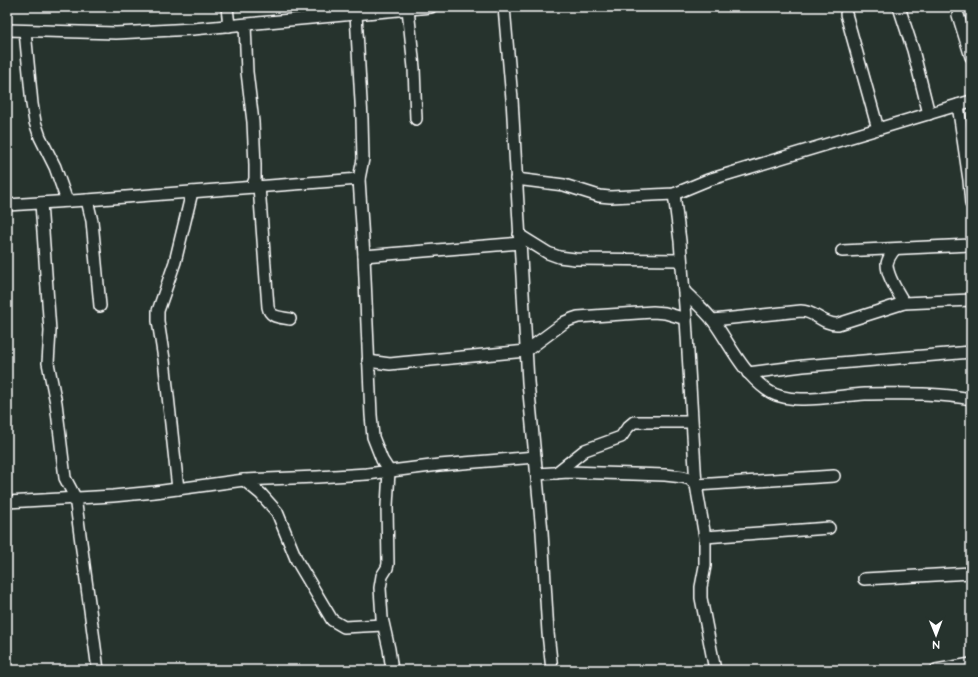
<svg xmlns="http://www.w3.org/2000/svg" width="978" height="677" font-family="'Architects Daughter',sans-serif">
  <rect width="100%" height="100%" fill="#26332d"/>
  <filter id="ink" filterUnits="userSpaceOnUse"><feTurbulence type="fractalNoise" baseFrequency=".025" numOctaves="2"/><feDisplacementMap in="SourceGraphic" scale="8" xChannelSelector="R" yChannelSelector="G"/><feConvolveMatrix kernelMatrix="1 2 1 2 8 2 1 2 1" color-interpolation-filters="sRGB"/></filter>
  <g filter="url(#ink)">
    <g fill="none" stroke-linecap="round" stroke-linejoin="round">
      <!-- minor casing -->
      <g stroke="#fff" stroke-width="14">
        <g id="minor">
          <polyline points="227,7 229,26"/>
          <polyline points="504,7 512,99 528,382 542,532 548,633 552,670"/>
          <polyline points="899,7 913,50 929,114"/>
          <polyline points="408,9 414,68 416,119"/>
          <polyline points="356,14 362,119 363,159 359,179"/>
          <polyline points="846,14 878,129"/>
          <polyline points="958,15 971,57"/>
          <polyline points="245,25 247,72 253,122 255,165 255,179 252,187"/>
          <polyline points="7,30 116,33 193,29 431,7"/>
          <polyline points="25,31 32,104 35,122 40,137 55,167 67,201"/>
          <polyline points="958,105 969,180 971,204"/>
          <polyline points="516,179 564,185 599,196 610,197 674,194 708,180 971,101"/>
          <path d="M259,186L268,307C270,318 280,317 290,319"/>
          <polyline points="674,194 680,241 686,319 696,485 705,537 705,566 701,587 701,598 715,670"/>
          <polyline points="87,200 92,221 100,306"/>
          <polyline points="41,203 50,331 48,363 56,403 65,478 75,497 98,670"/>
          <polyline points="7,205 87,200 359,179 364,256 371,415 373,437 382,460 389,471 387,506 388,564 387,568 382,576 380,588 382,618 389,649 392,670"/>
          <polyline points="519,235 548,253 559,257 575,259 681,260"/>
          <path d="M895,249C891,254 888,258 887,264C887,277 898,292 904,303"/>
          <polyline points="842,251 971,245"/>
          <polyline points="364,256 520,243"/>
          <path d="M684,291C694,301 705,310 714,322C731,346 742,372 767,390C789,407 839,395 865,394C901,394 936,392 971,399"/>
          <path d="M713,320L801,311C815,311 823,325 838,324L904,303L971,300"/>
          <polyline points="368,361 390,364 399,363 526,351 565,322 572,319 578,317 653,312 665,313 686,319"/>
          <polyline points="748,373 803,366 971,352"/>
          <polyline points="556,473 585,450 621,437 628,427 634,422 691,422"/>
          <polyline points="537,474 569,472 665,475 683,477 690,479 696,485 834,476"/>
          <polyline points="244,480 261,494 277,512 297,561 332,620 344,627 383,625"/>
          <polyline points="178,489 164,359 158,321 158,311 175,262 192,192"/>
          <polyline points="7,502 113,496 155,492 244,480 317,477 367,474 439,465 535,457"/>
          <polyline points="705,537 829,528"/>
          <polyline points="864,579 971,573"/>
          <polyline points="936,670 971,664"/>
        </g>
      </g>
      <!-- minor -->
      <use href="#minor" stroke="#26332d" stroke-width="11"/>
    </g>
  </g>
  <!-- margin -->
  <rect width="978" height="677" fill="none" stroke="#26332d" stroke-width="24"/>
  <rect x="12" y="12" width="954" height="653" fill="none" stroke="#fff" stroke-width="1.5" filter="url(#ink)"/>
  <!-- north arrow -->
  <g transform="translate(936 635) rotate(179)" stroke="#26332d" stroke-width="3" paint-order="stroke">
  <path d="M0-3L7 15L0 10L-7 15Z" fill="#ffffff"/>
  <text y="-6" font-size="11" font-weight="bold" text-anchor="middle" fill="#ffffff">N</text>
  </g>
</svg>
